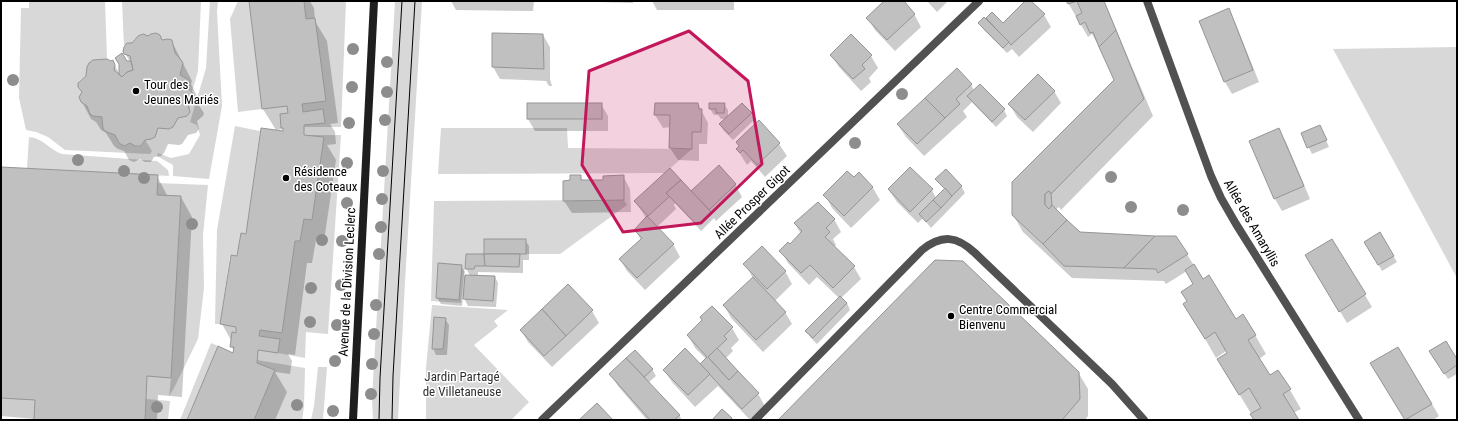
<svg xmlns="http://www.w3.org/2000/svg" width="1458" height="421" font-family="'Roboto Condensed',sans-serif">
  <rect width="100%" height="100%" fill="#fff"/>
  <!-- green -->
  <g fill="#d8d8d8">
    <polygon points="29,1 105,1 107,59 100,60 87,73 86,76 79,81 78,87 82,92 79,98 81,102 87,106 91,114 93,116 102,117 103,129 107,132 115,135 119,143 124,146 130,143 138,147 141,146 145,140 152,151 150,154 65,150 48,137 36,132 26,130 19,98 21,8 29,8"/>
    <path d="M122,1H201L198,71L192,92L189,89L190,84L189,80L180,75L183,63L175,53L172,40L168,39L162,40L160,35L154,33L148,36C140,34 137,36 132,43H127L124,47Z"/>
    <polygon points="210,1 218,1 217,12 222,106 209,179 173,176 173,165 157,156 158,153 171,158 189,154 200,135 197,125 190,122 206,68"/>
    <polygon points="238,1 249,1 262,109 238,112 230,19"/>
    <polygon points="304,1 346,1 341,127 304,127 304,125 324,123 323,109 303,112 302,104 326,101 315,19 306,19"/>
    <polygon points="395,1 422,1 405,282 398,420 373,420 372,399"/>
    <polygon points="1457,47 1457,278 1333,49"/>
    <polygon points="235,126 260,131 246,234 241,233 237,256 230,255 220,324 215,324 217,230"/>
    <polygon points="441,128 567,128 568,148 692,149 665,173 438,174"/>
    <polygon points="304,135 341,135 328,334 306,332 305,358 278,353 280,339 259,336 260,330 282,333 295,241 300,241 304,219 312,220 324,137"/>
    <path d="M29,137C43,138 50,150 62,154L157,161L168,170L169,176L27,168Z"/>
    <polygon points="157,183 208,185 203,235 204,288 198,339 173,390 169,396 171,378 181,197 157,195"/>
    <polygon points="624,200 627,205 560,254 466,254 461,303 431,301 434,201"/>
    <polygon points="432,305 508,310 494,321 498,326 474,345 529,402 511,420 426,420 426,368"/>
    <polygon points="211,343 218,346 187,420 180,420"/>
    <polygon points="257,360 305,368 304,407 302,420 254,420 275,370 257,363"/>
    <polygon points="318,367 327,367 323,420 311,420 314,406"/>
    <polygon points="146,399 170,401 168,420 145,420"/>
  </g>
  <!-- shadow -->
  <g fill="#0003">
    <polygon points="250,1 310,1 314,8 315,21 327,41 338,123 330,124 335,132 336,144 327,145 336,160 324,241 316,240 312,263 307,263 295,355 288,354 292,361 290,374 275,372 287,392 275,420 188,420 234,354 234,351 231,346 232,342 222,324 238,257 285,132 283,129 276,130 263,109"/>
    <polygon points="451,1 534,1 533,11 456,10"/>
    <polygon points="557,1 633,1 633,3"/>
    <polygon points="652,1 734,1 734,10 657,10"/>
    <polygon points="757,1 834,1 834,2 758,2"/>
    <polygon points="885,1 903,1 914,14 921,27 895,51 875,30 868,18"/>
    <polygon points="927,1 948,1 937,12"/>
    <polygon points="1026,1 1030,1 1044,15 1051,27 1019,57 1012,49 1007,53 983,29 980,23 986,20 992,14 1003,25"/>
    <polygon points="1067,1 1104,1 1153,116 1061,210 1059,207 1055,210 1079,233 1176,237 1203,280 1236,321 1255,335 1266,354 1259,359 1270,376 1290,390 1301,409 1293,413 1298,420 1255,420 1230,379 1228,353 1226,351 1216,358 1196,323 1188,302 1194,285 1187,271 1166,284 1164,281 1072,278 1023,232 1013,215 1115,80 1099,44 1098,45 1092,34 1088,37"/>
    <polygon points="1228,10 1235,22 1259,82 1232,94 1225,82"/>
    <polygon points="543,35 550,47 550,79 552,86 549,86 546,81 500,79 493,67"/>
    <polygon points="851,36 871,56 878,68 869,78 871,82 861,91 839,67 831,55"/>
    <polygon points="171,40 192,81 191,84 198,98 198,104 204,113 203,116 197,121 199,129 196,133 188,135 182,144 179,145 168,144 164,153 161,156 154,157 151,162 145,162 140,159 134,162 129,160 124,151 118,149 114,146 106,133 101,130 96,122 91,119 82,102 87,76 113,62 120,75 127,62 130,62 125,53 162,41"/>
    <polygon points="971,84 974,91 1004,110 1007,116 996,127 972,102 963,111 967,117 924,156 906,137 898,125"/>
    <polygon points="1054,91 1061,103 1033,132 1017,117 1010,105"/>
    <polygon points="528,104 601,104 608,116 608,131 535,131 528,119"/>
    <polygon points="656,104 698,104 708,123 707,144 699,144 699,161 678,160 670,148 671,127 663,128 655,115"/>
    <polygon points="724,104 728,110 728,118 751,113 754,120 733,140 724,131 720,125 726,119 721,119 718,115 714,115 710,109"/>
    <polygon points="1320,126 1329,147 1312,154 1302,134"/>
    <polygon points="1278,129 1286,142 1310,199 1282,211 1275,199 1250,142"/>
    <polygon points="779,144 787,156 765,177 751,161 747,165 737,149"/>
    <polygon points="1,167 157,176 168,197 181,197 192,217 182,397 158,395 157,420 35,420 35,419 1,416"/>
    <polygon points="859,173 873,188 880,200 851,228 832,208 825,195 854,179"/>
    <polygon points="580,176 583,181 604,181 623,176 630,189 631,212 572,213 564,201 564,182 571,181"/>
    <polygon points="937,179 961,186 965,193 931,228 923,218 918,223 897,202 889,190 932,190 936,198 945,190"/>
    <polygon points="735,184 742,197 716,221 714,218 701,231 675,203 674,205 676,209 657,227 673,244 680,257 645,290 627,271 620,259 641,240 635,230 646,218 635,201"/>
    <polygon points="834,219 841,232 833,239 836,245 834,247 854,267 861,279 841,298 847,303 850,310 817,344 810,337 807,331 839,298 817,277 809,285 788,263 781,251 790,245 801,234 795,224"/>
    <polygon points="1380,234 1397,262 1382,271 1366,242"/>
    <polygon points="525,240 529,246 529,260 523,260 523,273 478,272 478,276 495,277 498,283 496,307 468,306 463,296 462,306 441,304 437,298 461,266 465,272 464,276 470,276 466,268 485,255"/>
    <polygon points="1332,240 1372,307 1347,323 1314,268"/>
    <polygon points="745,264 785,271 792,284 775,301 785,312 792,324 763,352 731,318 724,305 753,278"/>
    <polygon points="568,286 592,311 599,323 552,367 528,342 521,330"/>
    <polygon points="445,319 449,325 447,355 436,355 433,348"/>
    <polygon points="732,328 739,340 731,348 733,351 725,359 758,394 765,406 750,420 718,386 695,407 672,382 664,370 700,365 706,359 695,348 688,335"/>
    <polygon points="1434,357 1457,360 1457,374 1448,379"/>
    <polygon points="652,369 656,376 648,383 679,415 682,420 647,420 618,386 611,374"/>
    <polygon points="1078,372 1088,389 1088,416 1085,420 779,420"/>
    <polygon points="1378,376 1432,404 1439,416 1433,420 1405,420"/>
  </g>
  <!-- building -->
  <g fill="#c0c0c0" stroke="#959595">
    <polygon points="249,1 304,1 306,19 315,18 326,101 302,104 303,112 323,109 325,123 304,125 304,135 324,137 312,220 304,219 300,241 295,241 282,333 260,330 259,336 280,339 278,353 258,350 257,363 275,370 254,420 187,420 218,346 233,353 234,347 230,347 232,332 236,333 236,327 220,324 231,255 237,256 241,233 246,234 261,128 283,131 283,128 281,128 280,114 288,113 287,106 262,109"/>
    <polygon points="884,1 904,1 915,14 887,40 866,18"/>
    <polygon points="1025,1 1031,1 1045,14 1011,45 986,18 992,12 1003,23"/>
    <polygon points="1066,1 1104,1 1116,30 1099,47 1093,32 1090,33 1085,22 1080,25 1076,16 1082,13 1077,1 1068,4"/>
    <polygon points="1229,8 1253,70 1224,82 1199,21"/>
    <polygon points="984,17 1009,42 1003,48 978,23"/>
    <polygon points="1116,30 1144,99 1051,194 1049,191 1045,194 1045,205 1049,209 1052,205 1067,220 1043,244 1012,215 1012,182 1114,80 1099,47"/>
    <polygon points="156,33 160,35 162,40 168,39 172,40 175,53 181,60 183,63 180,75 189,80 190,84 189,89 195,96 194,99 188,104 190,112 187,116 178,118 173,127 169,129 158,128 155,137 151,139 145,140 141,146 135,146 130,143 124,146 119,143 115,135 107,132 103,129 102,117 93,116 90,114 87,106 81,102 79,97 82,92 78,87 78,83 86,76 87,67 89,63 93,60 107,59 111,61 113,60 115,65 114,70 122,77 127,72 133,70 130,56 124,54 123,51 124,47 127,43 132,43 138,36 143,34 148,36 151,34"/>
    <polygon points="492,33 543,34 544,69 492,67"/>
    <polygon points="851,34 872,55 862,65 865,69 853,79 830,55"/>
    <polygon points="122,53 127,61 131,61 133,70 127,72 122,77 119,74 119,64 115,58"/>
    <polygon points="957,68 972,84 956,99 960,104 945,118 925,98"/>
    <polygon points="1038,74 1055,91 1025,120 1008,104"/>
    <polygon points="980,84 1005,109 992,122 967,96"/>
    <polygon points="925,98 945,118 917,144 897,124"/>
    <rect x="527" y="103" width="75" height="16"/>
    <polygon points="655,103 698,103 699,109 702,109 701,132 692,132 692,149 669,148 670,115 654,115"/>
    <polygon points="709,103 725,103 724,113 716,113 716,109 709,109"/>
    <polygon points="742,103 752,113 729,134 719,124"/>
    <polygon points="759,120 780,143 757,165 743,150 740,153 736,149 739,146 736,142"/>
    <polygon points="1320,125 1327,140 1307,148 1301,133"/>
    <polygon points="1279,128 1304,186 1274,199 1249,141"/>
    <polygon points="719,165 736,184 709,210 691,191"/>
    <polygon points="1,167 158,175 157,195 181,196 171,378 147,376 145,420 34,420 35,400 1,398"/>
    <polygon points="910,167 933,189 910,212 888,189"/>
    <polygon points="670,168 681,180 666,193 670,196 648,216 634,201"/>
    <polygon points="946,169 962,186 952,196 935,179"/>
    <polygon points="847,171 854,177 859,172 873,187 844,216 823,195"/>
    <polygon points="570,175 581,175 581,180 603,180 603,176 624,175 624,200 563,201 563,181 570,180"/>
    <polygon points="681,180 711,212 697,225 666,193"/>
    <polygon points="945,188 952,196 941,208 933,200"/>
    <polygon points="1049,191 1051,194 1052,205 1049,209 1045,205 1045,194"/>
    <polygon points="933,200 941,208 926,222 919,214"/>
    <polygon points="818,202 835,219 826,228 830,232 825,237 855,266 833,288 810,265 801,273 779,251 788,242 790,244 802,231 794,223"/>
    <polygon points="647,216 674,244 637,278 619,259 642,238 634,230"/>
    <polygon points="1067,220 1080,232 1155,236 1124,268 1064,266 1043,244"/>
    <polygon points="1380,232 1394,256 1378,265 1364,242"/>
    <polygon points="1155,236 1176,236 1188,254 1158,273 1156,269 1124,268"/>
    <rect x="484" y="239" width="42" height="15"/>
    <polygon points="1332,239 1366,294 1339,312 1305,255"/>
    <polygon points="762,246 786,271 767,289 743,264"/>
    <polygon points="466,254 484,254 485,266 475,266 474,269 465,269"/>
    <polygon points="484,254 520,254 519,267 485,266"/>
    <polygon points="935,260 963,261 1079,372 1080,399 1062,420 778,420"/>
    <polygon points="438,263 462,265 459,300 436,298"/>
    <polygon points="1194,264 1203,279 1209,275 1236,319 1243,314 1256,335 1248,340 1270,375 1278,370 1291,389 1283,394 1299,420 1254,420 1250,414 1261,408 1249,388 1239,395 1217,359 1227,353 1215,332 1205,339 1183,304 1187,301 1181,292 1193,284 1185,270"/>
    <polygon points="465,275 495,276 493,301 463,299"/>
    <polygon points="753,277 786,312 756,340 723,305"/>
    <polygon points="568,284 593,310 566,336 542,309"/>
    <polygon points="840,296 847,303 813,338 805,331"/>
    <polygon points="712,306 733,327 724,336 727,339 708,357 729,380 738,371 759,393 742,409 700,364 707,357 687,335 702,320 700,317"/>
    <polygon points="542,309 566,336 544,356 520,330"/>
    <polygon points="434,317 446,318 443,349 432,349"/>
    <polygon points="1446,341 1457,359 1457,365 1444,374 1429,351"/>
    <polygon points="1398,347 1432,404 1405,420 1370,363"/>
    <polygon points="685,348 710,374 688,395 663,370"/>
    <polygon points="717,348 738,371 729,380 708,357"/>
    <polygon points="635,350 653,369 644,377 626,358"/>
    <polygon points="626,358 680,415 674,420 650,420 609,374"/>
    <polygon points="597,403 613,420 579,420"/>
    <polygon points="722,409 732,418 731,420 712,420"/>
  </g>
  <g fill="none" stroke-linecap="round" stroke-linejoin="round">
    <!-- lane -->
    <path stroke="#515151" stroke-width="8" d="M755,420L922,250C942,234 957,236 975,253L1112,384L1144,420"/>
    <!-- street -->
    <g stroke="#515151" stroke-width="8">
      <polyline points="1147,1 1211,176 1221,198 1236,224 1359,420"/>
      <polyline points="542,420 979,1"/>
    </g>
    <!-- secondary -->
    <polyline stroke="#1e1e1e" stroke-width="8" points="353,420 374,1"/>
    <!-- tram -->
    <g stroke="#000" stroke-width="1">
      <polyline points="379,420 380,378 402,1"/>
      <polyline points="392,420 393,376 415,1"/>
    </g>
  </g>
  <!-- trees -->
  <g fill="#8d8d8d">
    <circle cx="353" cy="49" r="6"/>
    <circle cx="387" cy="62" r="6"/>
    <circle cx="13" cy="80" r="6"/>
    <circle cx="352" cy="87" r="6"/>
    <circle cx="387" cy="92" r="6"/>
    <circle cx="902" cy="94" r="6"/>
    <circle cx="385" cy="120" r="6"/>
    <circle cx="349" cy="123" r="6"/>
    <circle cx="855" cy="143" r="6"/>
    <circle cx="78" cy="160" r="6"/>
    <circle cx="347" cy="163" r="6"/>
    <circle cx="124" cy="171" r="6"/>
    <circle cx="383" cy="171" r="6"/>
    <circle cx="1111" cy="177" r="6"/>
    <circle cx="144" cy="178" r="6"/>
    <circle cx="382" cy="199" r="6"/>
    <circle cx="347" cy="203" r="6"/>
    <circle cx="1131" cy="207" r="6"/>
    <circle cx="1183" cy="210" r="6"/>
    <circle cx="192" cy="224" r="6"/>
    <circle cx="381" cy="227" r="6"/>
    <circle cx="322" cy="240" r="6"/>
    <circle cx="342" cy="241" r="6"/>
    <circle cx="379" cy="254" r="6"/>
    <circle cx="341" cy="285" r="6"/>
    <circle cx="311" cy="288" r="6"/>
    <circle cx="376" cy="305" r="6"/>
    <circle cx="310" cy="322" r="6"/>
    <circle cx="337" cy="325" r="6"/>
    <circle cx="374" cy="334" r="6"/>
    <circle cx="335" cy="361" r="6"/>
    <circle cx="372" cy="364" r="6"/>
    <circle cx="371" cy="394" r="6"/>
    <circle cx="297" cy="405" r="6"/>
    <circle cx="157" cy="407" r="6"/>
    <circle cx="333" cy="411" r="6"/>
  </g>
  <!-- marked area -->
  <path fill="#c2185b" fill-opacity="0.2" stroke="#c2185b" stroke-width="3" stroke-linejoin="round" d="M689,31L748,81L762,164L701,223L623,232L582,165L589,71Z"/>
  <!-- markers -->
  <g fill="#000" stroke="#fff" stroke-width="1.5">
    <circle cx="136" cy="91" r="4"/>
    <circle cx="286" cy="178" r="4"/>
    <circle cx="951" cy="316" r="4"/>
  </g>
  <g text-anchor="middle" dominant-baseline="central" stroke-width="3" stroke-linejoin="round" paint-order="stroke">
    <!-- poi labels -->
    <g font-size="13" fill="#000" stroke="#fff" text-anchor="start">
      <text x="144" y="84">Tour des<tspan x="144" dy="15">Jeunes Mariés</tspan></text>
      <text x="294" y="171">Résidence<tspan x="294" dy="15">des Coteaux</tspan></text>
      <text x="959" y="309">Centre Commercial<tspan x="959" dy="15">Bienvenu</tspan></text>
    </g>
    <!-- street labels -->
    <g font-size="13" fill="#000" stroke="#fff">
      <text transform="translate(752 202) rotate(-44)">Allée Prosper Gigot</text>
      <text transform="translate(1252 223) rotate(60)">Allée des Amaryllis</text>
      <text transform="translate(347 282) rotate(-87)">Avenue de la Division Leclerc</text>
    </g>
    <!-- park labels -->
    <g font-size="13" fill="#2f2f2f" stroke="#fff">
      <text x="462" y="376">Jardin Partagé<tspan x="462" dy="15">de Villetaneuse</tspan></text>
    </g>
  </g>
  <!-- border -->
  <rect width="1458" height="421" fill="none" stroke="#000000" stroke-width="4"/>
</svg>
